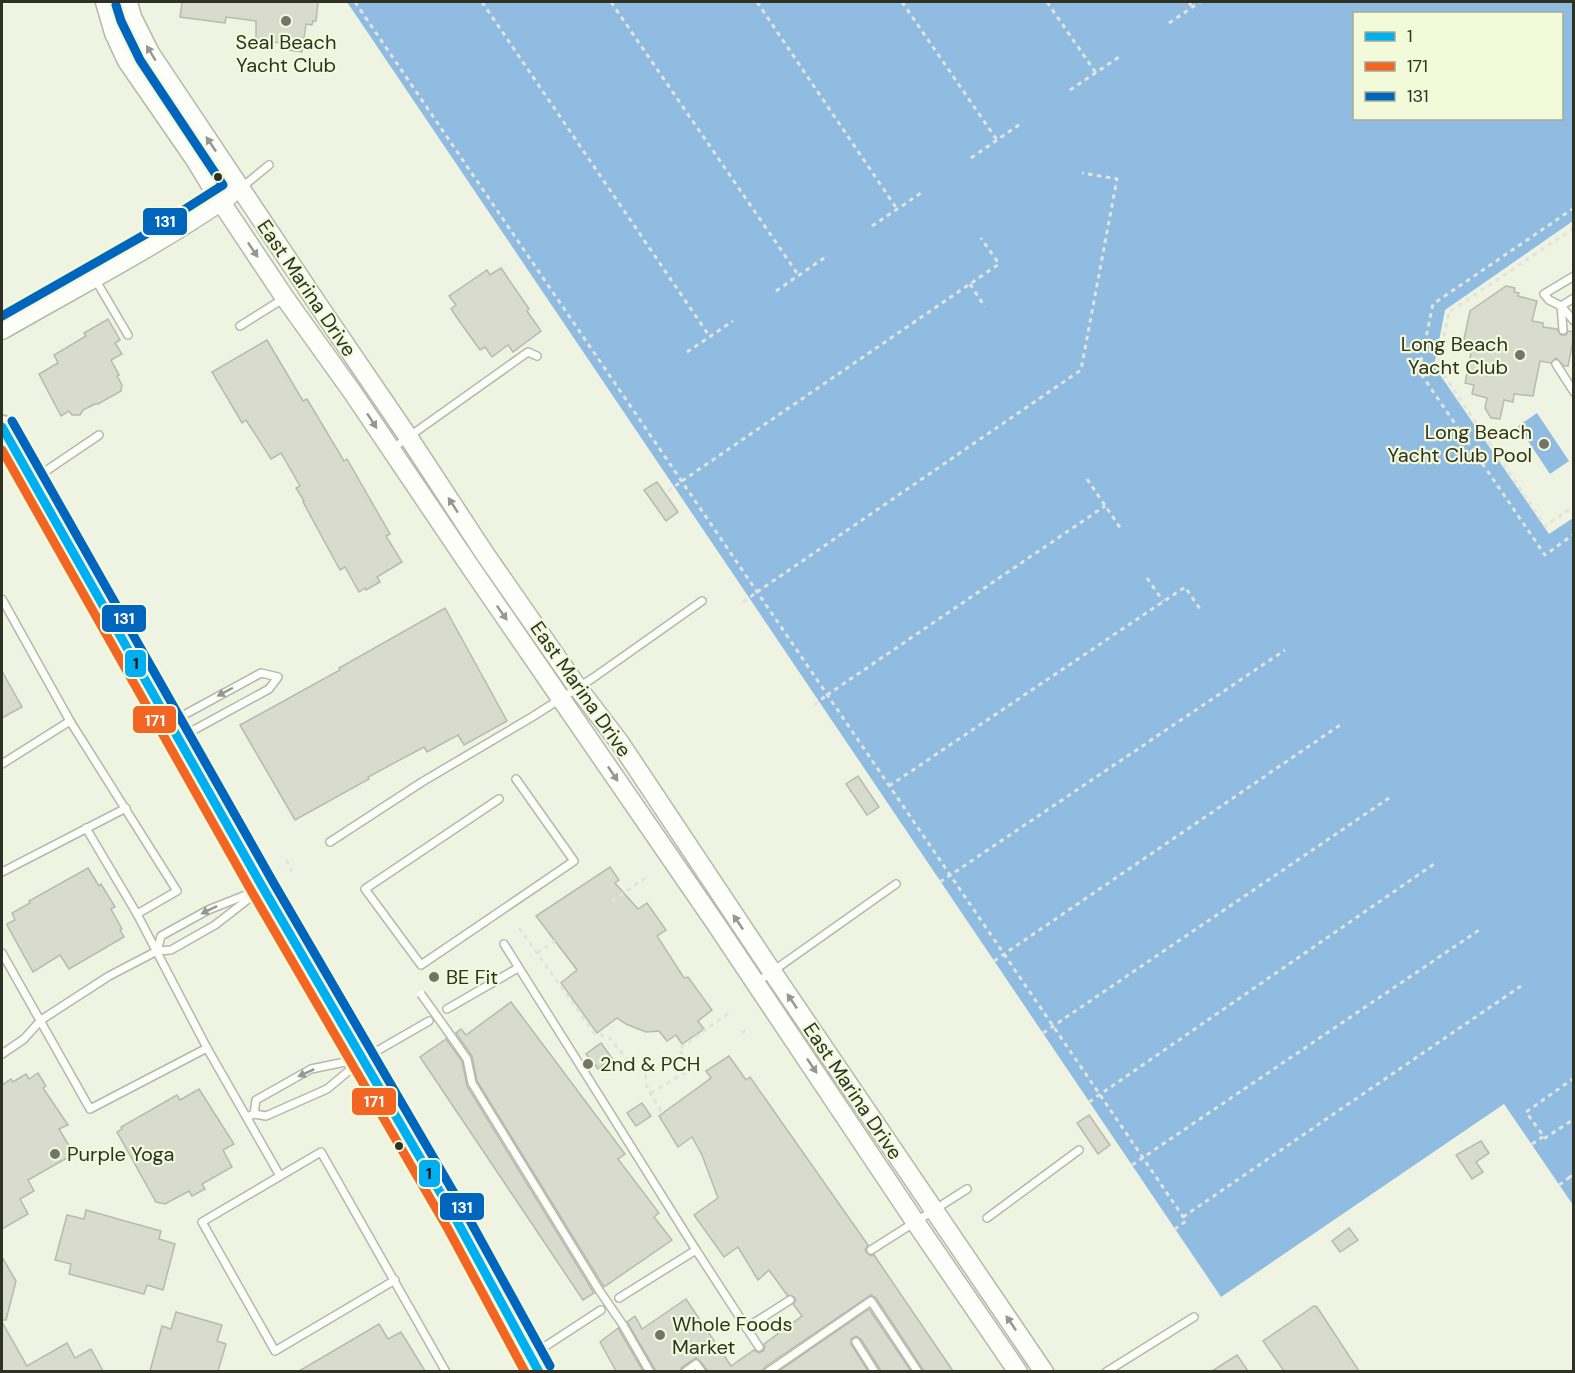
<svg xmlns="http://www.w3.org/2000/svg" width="1575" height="1373" font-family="'DM Sans',sans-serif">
  <rect width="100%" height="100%" fill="#eff3e1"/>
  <!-- water -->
  <g fill="#90bce2" fill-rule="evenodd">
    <path d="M347,2H1573V221L1445,310L1434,366L1549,534L1573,518V1205L1504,1104L1221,1297ZM1354,14H1562V118H1354Z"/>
    <polygon points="1537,413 1569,461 1550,474 1518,426"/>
  </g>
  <!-- building -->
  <g fill="#d8dbcd" stroke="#b7bbad" stroke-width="1.5">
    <polygon points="182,2 318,2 316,21 313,21 312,25 306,24 302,52 280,49 281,43 256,39 256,21 226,17 225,23 180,17"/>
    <polygon points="501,268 529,309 527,311 541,331 513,352 508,345 492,357 485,347 480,350 460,322 451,309 456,305 449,296 487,270 490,275"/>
    <polygon points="1506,286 1515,288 1514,292 1519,293 1518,296 1537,301 1532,321 1543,323 1543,327 1557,329 1561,335 1566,335 1568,331 1574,332 1574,336 1568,366 1564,366 1556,358 1551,363 1540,361 1533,396 1514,394 1513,402 1504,400 1500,419 1491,418 1485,408 1487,398 1472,394 1474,385 1465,383 1472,348 1464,347 1463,344 1470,311"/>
    <polygon points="108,319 120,340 115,343 122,354 111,360 119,375 117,376 122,385 121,391 98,404 95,404 83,410 80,415 72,415 69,411 61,416 39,374 58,363 54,355 86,336 84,333"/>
    <polygon points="267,340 303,401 307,399 344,461 347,459 390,534 386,536 402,562 377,577 380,582 366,590 365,588 359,592 345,567 340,570 303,502 304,501 296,488 300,486 281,453 271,459 246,420 242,423 212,372"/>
    <polygon points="657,482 678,512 666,521 644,490"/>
    <polygon points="445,608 507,721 464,745 458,735 427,752 424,747 368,777 369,779 295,820 240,725 340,670 339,668"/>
    <polygon points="2,671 22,707 2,718"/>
    <polygon points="858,776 879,807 867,815 846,784"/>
    <polygon points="610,867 619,880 615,883 638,909 647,903 666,930 657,936 684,978 688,977 712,1010 698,1021 704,1029 682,1044 676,1035 667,1041 659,1031 646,1032 626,1024 617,1018 597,1033 561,983 577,970 536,916"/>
    <polygon points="88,868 99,886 101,884 115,907 111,909 122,929 120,930 124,937 69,969 60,955 33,972 8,927 7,924 15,920 12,913 30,903 29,901"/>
    <polygon points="511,1002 625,1154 618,1159 659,1213 654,1217 672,1240 604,1287 477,1081 472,1056 456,1033 461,1029 466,1035"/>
    <polygon points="446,1039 462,1061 467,1086 594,1293 583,1300 420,1057"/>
    <polygon points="601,1043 612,1058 598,1069 586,1054"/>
    <polygon points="729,1056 746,1080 750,1077 868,1245 865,1250 867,1253 871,1256 874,1255 953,1371 924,1371 876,1298 871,1295 765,1367 762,1371 708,1371 700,1361 696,1358 682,1367 680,1371 656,1371 627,1322 635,1316 642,1329 686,1299 731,1366 754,1350 759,1353 763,1351 765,1347 764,1344 802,1316 793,1304 796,1300 794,1297 787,1295 769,1270 758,1280 738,1247 724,1257 694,1215 718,1198 702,1155 692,1137 678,1147 659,1116 711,1078 706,1071"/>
    <polygon points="38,1073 46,1086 43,1088 68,1125 59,1129 74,1154 28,1180 34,1191 20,1199 28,1214 2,1229 2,1085 11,1079 13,1082 26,1074 29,1079"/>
    <polygon points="199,1089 234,1144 223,1150 232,1167 202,1184 205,1189 192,1196 189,1191 165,1204 156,1202 117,1132 122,1129 121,1127 177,1095 180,1100"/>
    <polygon points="642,1103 651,1116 636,1126 627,1113"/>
    <polygon points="1089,1115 1110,1145 1098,1154 1077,1123"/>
    <polygon points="1481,1141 1489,1153 1476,1162 1483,1172 1472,1179 1456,1155"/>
    <polygon points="86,1210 161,1231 159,1239 175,1244 163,1290 147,1285 144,1294 69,1274 71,1264 55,1260 67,1215 84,1219"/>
    <polygon points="1349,1228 1358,1240 1340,1252 1332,1241"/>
    <polygon points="2,1257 16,1281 6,1320 2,1320"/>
    <polygon points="1314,1306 1317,1307 1359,1371 1284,1371 1263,1341"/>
    <polygon points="869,1309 911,1371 881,1371 861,1339 856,1336 851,1339 851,1344 868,1371 779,1371"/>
    <polygon points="176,1312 222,1325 217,1341 226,1344 218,1371 150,1371 162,1326 171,1329"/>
    <polygon points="2,1322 27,1366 67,1343 75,1358 91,1349 103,1371 2,1371"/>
    <polygon points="379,1324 388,1339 401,1332 425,1371 299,1371"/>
    <polygon points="618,1328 643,1371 616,1371 600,1342"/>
    <polygon points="1237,1355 1248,1371 1212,1371"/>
  </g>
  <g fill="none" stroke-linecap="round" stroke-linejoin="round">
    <!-- service casing -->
    <g stroke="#b5b8aa" stroke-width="10">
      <g id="service">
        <polyline points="241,188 269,165"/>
        <polyline points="1574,276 1544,294 1549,300 1561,306 1574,321"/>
        <polyline points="95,279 128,335"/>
        <polyline points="1561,306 1563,330"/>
        <polyline points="1561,306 1574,298"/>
        <polyline points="240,326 283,299"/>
        <polyline points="1556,364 1574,392"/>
        <polyline points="393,448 528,352 537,356"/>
        <polyline points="34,479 99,435"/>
        <polyline points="2,599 70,721 177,891 137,914 207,1048 280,1176"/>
        <polyline points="171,722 261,673 278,677 269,689 181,737"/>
        <polyline points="2,764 70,721"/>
        <polyline points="499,799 365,889 421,965 574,861 516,779"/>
        <polyline points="86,828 137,914"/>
        <polyline points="330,842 422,782 532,717 593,678 702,601"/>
        <polyline points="2,872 126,808"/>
        <polyline points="504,944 696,1250"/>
        <polyline points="157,951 161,936 208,910 256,891"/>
        <polyline points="2,953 90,1109 207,1048"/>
        <polyline points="756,983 896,884"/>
        <polyline points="447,1009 518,968"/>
        <polyline points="451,1036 467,1059 472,1083 599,1290"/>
        <polyline points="2,1054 24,1039 41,1020 109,976 157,951 171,950 215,925 260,890"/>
        <polyline points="254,1114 256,1100 311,1069 360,1059"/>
        <polyline points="247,1117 254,1114 266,1116 327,1089 363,1059 429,1021"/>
        <polyline points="987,1218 1079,1150"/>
        <polyline points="871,1250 967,1189"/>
        <polyline points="395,1280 275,1351 202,1222 321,1152 446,1372"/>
        <polyline points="619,1298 696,1250 759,1347"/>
        <polyline points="623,1325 650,1372"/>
        <polyline points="746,1328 790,1300"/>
        <polyline points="856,1342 875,1372"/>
        <polyline points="532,1355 601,1310"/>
        <polyline points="685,1372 696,1364 702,1372"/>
        <polyline points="768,1372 871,1301 918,1372"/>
        <polyline points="1106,1372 1194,1317"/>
      </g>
    </g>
    <!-- secondary casing -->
    <g stroke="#b5b8aa" stroke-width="21">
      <g id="secondary">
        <polyline points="105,2 114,33 127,61 196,161 221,202 285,298 353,393 469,565 716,924 916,1223 1018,1372"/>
        <polyline points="128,2 132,17 150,53 319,306 409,438 485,554 578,688 620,743 771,970 1044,1372"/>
        <path d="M2,330C78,286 157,246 230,195"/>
      </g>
    </g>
    <!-- trunk casing -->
    <g stroke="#b5b8aa" stroke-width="26">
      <polyline id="trunk" points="2,427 263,888 458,1223 539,1372"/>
    </g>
    <!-- path -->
    <g stroke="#e2e4de" stroke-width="3" stroke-dasharray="4.5 4.5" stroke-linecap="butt">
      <polyline points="355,2 1186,1221 1175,1229"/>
      <polyline points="482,2 710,337"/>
      <polyline points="611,2 799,276"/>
      <polyline points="757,2 897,209"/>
      <polyline points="902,2 997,140"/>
      <polyline points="1047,2 1096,73"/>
      <polyline points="1189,2 1192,7"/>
      <polyline points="1169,23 1200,2"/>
      <polyline points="1070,90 1122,55"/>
      <polyline points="971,158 1023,122"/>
      <polyline points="1574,208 1433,304 1419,371 1545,555 1574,534"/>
      <polyline points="872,226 924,191"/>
      <polyline points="1574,228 1449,312 1438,366 1545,526 1574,506"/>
      <polyline points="970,284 985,307"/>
      <polyline points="776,291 824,258"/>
      <polyline points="687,352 733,321"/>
      <polyline points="1087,479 1121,529"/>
      <polyline points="682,481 999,264 981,238"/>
      <polyline points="668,491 681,482"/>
      <polyline points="1147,578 1163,601"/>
      <polyline points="757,592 1081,370 1117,179 1082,173"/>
      <polyline points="743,602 756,593"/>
      <polyline points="827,695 1105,506"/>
      <polyline points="814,705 827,695"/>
      <polyline points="889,786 1185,587 1200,609"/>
      <polyline points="286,860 292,871"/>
      <polyline points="940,882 1285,650"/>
      <polyline points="612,901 647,877"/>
      <polyline points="519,928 594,1033 610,1038 631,1065 640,1068 645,1074 647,1088 661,1111"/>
      <polyline points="537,953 555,941"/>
      <polyline points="994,961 1340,725"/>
      <polyline points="742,1033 749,1028"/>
      <polyline points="1043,1033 1389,798"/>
      <polyline points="1574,1078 1526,1112 1545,1138 1574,1119"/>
      <polyline points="651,1093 691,1069 679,1049 729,1013"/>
      <polyline points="1089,1102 1434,864"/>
      <polyline points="1532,1144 1544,1136"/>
      <polyline points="1132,1165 1482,928"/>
      <polyline points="1574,1175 1570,1177 1574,1183"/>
      <polyline points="1559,1185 1570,1177"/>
      <polyline points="1183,1217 1521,986"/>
    </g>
    <!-- service -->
    <use href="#service" stroke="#fdfdfa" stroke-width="7"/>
    <!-- secondary -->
    <use href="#secondary" stroke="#fdfdfa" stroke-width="18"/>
    <!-- trunk -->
    <use href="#trunk" stroke="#fdfdfa" stroke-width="22"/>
    <!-- service-bridge casing -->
    <g stroke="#b5b8aa" stroke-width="10" stroke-linecap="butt">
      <g id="service-bridge">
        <polyline points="421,994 451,1036"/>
        <polyline points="599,1290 623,1325"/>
      </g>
    </g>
    <!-- service-bridge -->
    <use href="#service-bridge" stroke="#fdfdfa" stroke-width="7"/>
    <!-- bus-1 casing -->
    <g stroke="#f3fada" stroke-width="14">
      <polyline id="bus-1" points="2,427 263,888 458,1223 539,1372"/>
    </g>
    <!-- bus-2 casing -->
    <g stroke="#f3fada" stroke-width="14">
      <polyline id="bus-2" points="2,450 253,894 448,1229 525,1372"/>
    </g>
    <!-- bus-3 casing -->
    <g stroke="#f3fada" stroke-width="14">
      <g id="bus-3">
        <polyline points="2,316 146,234 223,185 140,60 121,21 116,5"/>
        <polyline points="12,421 273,882 468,1217 550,1366"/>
      </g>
    </g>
    <!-- bus-1 -->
    <use href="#bus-1" stroke="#00aff2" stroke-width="9"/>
    <!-- bus-2 -->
    <use href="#bus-2" stroke="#f26522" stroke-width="9"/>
    <!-- bus-3 -->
    <use href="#bus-3" stroke="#0065bd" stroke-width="9"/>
  </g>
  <!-- one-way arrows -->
  <defs><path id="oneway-solid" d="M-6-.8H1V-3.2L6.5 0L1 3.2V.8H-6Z" transform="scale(1.5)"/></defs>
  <g fill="#969790">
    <use href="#oneway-solid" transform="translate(151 53) rotate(-121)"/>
    <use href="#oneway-solid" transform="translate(211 144) rotate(-124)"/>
    <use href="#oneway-solid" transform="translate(253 250) rotate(56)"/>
    <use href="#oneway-solid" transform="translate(372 421) rotate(57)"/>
    <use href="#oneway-solid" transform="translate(453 505) rotate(-123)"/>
    <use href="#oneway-solid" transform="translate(502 613) rotate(55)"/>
    <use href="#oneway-solid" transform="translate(225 692) rotate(152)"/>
    <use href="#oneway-solid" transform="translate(613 774) rotate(56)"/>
    <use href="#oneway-solid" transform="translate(209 910) rotate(154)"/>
    <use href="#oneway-solid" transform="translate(738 922) rotate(-124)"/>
    <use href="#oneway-solid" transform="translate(792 1001) rotate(-124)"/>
    <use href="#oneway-solid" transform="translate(812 1066) rotate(56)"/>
    <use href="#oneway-solid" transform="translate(306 1073) rotate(155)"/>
    <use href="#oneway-solid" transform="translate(1011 1323) rotate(-124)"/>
  </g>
  <!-- markers -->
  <g fill="#727567" stroke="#f3fada" stroke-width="2">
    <circle cx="286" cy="21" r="6"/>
    <circle cx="1520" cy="355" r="6"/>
    <circle cx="1544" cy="444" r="6"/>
    <circle cx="434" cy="977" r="6"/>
    <circle cx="588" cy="1064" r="6"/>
    <circle cx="55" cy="1154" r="6"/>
    <circle cx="660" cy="1335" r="6"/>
  </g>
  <g fill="#2f3125" stroke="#f3fada" stroke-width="2">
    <circle cx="218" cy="177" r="5"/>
    <circle cx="399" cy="1146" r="5"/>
  </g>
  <g text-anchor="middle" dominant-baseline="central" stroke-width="4.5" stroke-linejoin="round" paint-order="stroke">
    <!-- poi labels -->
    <g font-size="20" fill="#2f3125" stroke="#f3fada" text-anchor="start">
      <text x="286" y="42" text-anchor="middle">Seal Beach<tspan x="286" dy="23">Yacht Club</tspan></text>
      <text x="1508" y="344" text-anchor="end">Long Beach<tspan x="1508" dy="23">Yacht Club</tspan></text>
      <text x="1532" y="432" text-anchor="end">Long Beach<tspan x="1532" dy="23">Yacht Club Pool</tspan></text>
      <text x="446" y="977">BE Fit</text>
      <text x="600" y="1064">2nd &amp; PCH</text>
      <text x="67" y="1154">Purple Yoga</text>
      <text x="672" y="1324">Whole Foods<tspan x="672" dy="23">Market</tspan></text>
    </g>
    <!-- street labels -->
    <g font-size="20" fill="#2f3125" stroke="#f3fada">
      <text transform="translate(307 288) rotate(56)">East Marina Drive</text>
      <text transform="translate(581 689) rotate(55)">East Marina Drive</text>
      <text transform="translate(853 1091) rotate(56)">East Marina Drive</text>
    </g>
  </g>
  <g stroke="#f3fada" stroke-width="2">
    <rect x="142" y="207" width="46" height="29" rx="6" fill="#0065bd"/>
    <rect x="101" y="604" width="46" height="29" rx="6" fill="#0065bd"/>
    <rect x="124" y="649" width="23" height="29" rx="6" fill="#00aff2"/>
    <rect x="132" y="705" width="45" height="29" rx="6" fill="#f26522"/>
    <rect x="351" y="1087" width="46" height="29" rx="6" fill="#f26522"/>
    <rect x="418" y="1159" width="23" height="29" rx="6" fill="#00aff2"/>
    <rect x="439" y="1192" width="46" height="29" rx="6" fill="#0065bd"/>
  </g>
  <g font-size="16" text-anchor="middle" font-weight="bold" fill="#fff">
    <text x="165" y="227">131</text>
    <text x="124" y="624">131</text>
    <text x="155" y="726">171</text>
    <text x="374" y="1107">171</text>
    <text x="462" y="1213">131</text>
  </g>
  <g font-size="16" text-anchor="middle" font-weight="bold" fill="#111">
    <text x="136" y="669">1</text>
    <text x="429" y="1179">1</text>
  </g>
  <!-- border -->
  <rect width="1575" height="1373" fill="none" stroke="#2f3125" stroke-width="6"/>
  <!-- legend -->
  <rect x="1353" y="12" width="210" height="108" fill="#f3fada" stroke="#a5aa92" stroke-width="1.5"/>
  <rect x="1365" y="32" width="30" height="9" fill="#00aff2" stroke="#a5aa92" stroke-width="1.5"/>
  <text x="1407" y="42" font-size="18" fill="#2f3125">1</text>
  <rect x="1365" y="62" width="30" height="9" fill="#f26522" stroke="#a5aa92" stroke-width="1.5"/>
  <text x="1407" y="72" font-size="18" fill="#2f3125">171</text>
  <rect x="1365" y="92" width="30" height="9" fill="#0065bd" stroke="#a5aa92" stroke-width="1.5"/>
  <text x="1407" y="102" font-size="18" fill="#2f3125">131</text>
</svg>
